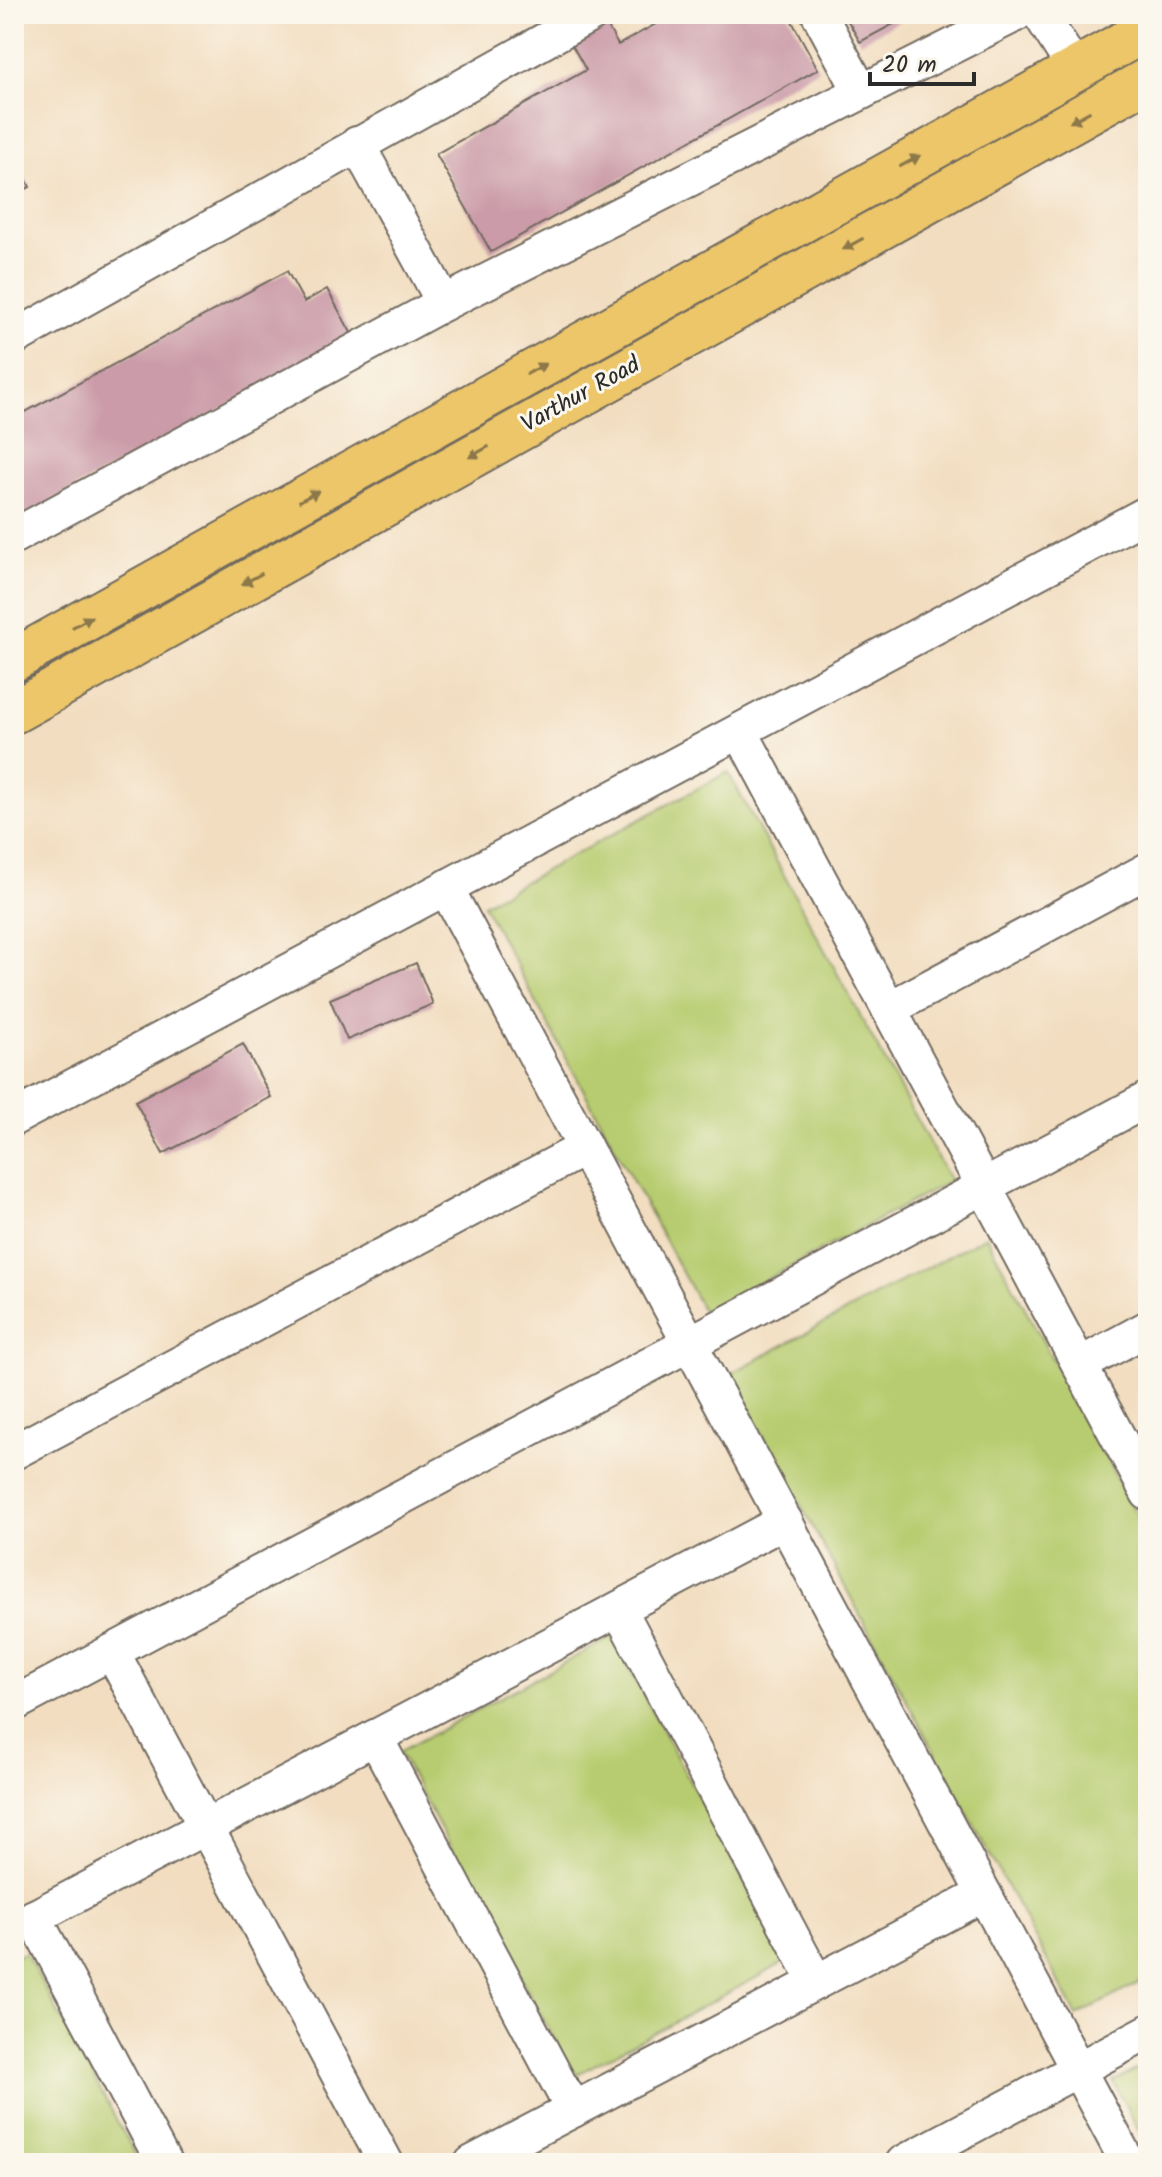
<svg xmlns="http://www.w3.org/2000/svg" width="1162" height="2177" font-family="Kalam,sans-serif">
  <rect width="100%" height="100%" fill="#fbf7ec"/>
  <filter id="ink" filterUnits="userSpaceOnUse"><feTurbulence type="fractalNoise" baseFrequency=".0125" numOctaves="2"/><feDisplacementMap in="SourceGraphic" scale="16" xChannelSelector="R" yChannelSelector="G"/><feConvolveMatrix kernelMatrix="1 2 1 2 8 2 1 2 1" color-interpolation-filters="sRGB"/></filter>
  <filter id="wash" filterUnits="userSpaceOnUse"><feTurbulence type="fractalNoise" baseFrequency=".006" numOctaves="4" result="noise"/><feDisplacementMap in="SourceGraphic" scale="32" xChannelSelector="R" yChannelSelector="G"/><feGaussianBlur stdDeviation="1.8" result="paint"/><feColorMatrix in="noise" values="0 0 0 0 0 0 0 0 0 0 0 0 0 0 0 0 0 1.4 0 .05"/><feComposite in="paint" operator="in"/></filter>
  <g filter="url(#wash)">
    <rect width="100%" height="100%" fill="#f2ddc0"/>
    <!-- green -->
    <g fill="#b7cc70" stroke="#717c4e" stroke-width="2">
      <polygon points="728,772 950,1181 704,1313 483,904"/>
      <polygon points="986,1236 1148,1536 1148,1978 1077,2016 730,1374"/>
      <polygon points="612,1637 787,1961 574,2076 399,1752"/>
      <polygon points="25,1952 140,2163 14,2163 14,1958"/>
      <polygon points="1148,2063 1148,2147 1113,2082"/>
    </g>
    <g id="blocks">
      <!-- building -->
      <g fill="#cb9ba9">
        <polygon points="674,14 788,14 818,69 491,252 436,154 586,70 567,36 602,17 618,45"/>
        <polygon points="844,14 900,14 903,19 860,42"/>
        <polygon points="14,156 30,187 14,195"/>
        <polygon points="287,271 304,302 327,289 354,338 14,521 14,418"/>
        <polygon points="416,963 433,1004 347,1040 330,999"/>
        <polygon points="243,1044 271,1097 163,1154 135,1101"/>
      </g>
    </g>
  </g>
  <g filter="url(#ink)">
    <use href="#blocks" fill-opacity="0" stroke="#71695f" stroke-width="2"/>
    <g fill="none" stroke-linecap="round" stroke-linejoin="round">
      <!-- minor casing -->
      <g stroke="#71695f" stroke-width="38">
        <g id="minor">
          <polyline points="819,14 861,92"/>
          <polyline points="1040,14 1075,69"/>
          <polyline points="357,144 444,303"/>
          <polyline points="14,338 592,14"/>
          <polyline points="14,536 444,303 1016,14"/>
          <polyline points="740,731 1148,1493"/>
          <polyline points="446,888 1128,2163"/>
          <polyline points="889,1009 1148,870"/>
          <polyline points="14,1118 1148,513"/>
          <polyline points="1080,1365 1148,1328"/>
          <polyline points="14,1452 585,1148"/>
          <polyline points="619,1609 816,1982"/>
          <polyline points="112,1652 386,2163"/>
          <polyline points="14,1704 1148,1099"/>
          <polyline points="375,1737 573,2110"/>
          <polyline points="34,1917 164,2163"/>
          <polyline points="14,1928 785,1521"/>
          <polyline points="472,2163 984,1894"/>
          <polyline points="903,2163 1148,2032"/>
        </g>
      </g>
      <!-- major casing -->
      <g stroke="#71695f" stroke-width="46">
        <g id="major">
          <polyline points="14,660 1148,29"/>
          <polyline points="14,712 1148,79"/>
        </g>
      </g>
      <!-- minor -->
      <use href="#minor" stroke="#fff" stroke-width="34"/>
      <!-- major -->
      <use href="#major" stroke="#ecc669" stroke-width="42"/>
    </g>
    <!-- one-way arrows -->
    <defs><path id="oneway-solid" d="M-6-.8H1V-3.2L6.5 0L1 3.2V.8H-6Z" transform="scale(2)"/></defs>
    <g fill="#8c784a">
      <use href="#oneway-solid" transform="translate(1080 117) rotate(151)"/>
      <use href="#oneway-solid" transform="translate(910 161) rotate(-29)"/>
      <use href="#oneway-solid" transform="translate(853 244) rotate(151)"/>
      <use href="#oneway-solid" transform="translate(536 369) rotate(-29)"/>
      <use href="#oneway-solid" transform="translate(479 452) rotate(151)"/>
      <use href="#oneway-solid" transform="translate(309 496) rotate(-29)"/>
      <use href="#oneway-solid" transform="translate(252 579) rotate(151)"/>
      <use href="#oneway-solid" transform="translate(82 622) rotate(-29)"/>
    </g>
  </g>
  <g text-anchor="middle" dominant-baseline="central" stroke-width="6" stroke-linejoin="round" paint-order="stroke">
    <!-- street labels -->
    <g font-size="24" fill="#2b2b2b" stroke="#fbf7ec">
      <text transform="translate(581 395) rotate(-29)">Varthur Road</text>
    </g>
  </g>
  <!-- margin -->
  <rect width="1162" height="2177" fill="none" stroke="#fbf7ec" stroke-width="48"/>
  <!-- scale -->
  <path d="M870 72v12h104v-12" fill="none" stroke="#2b2b2b" stroke-width="4"/>
  <text x="882" y="72" font-size="24" fill="#2b2b2b" stroke="#fbf7ec" stroke-width="6" paint-order="stroke">20 m</text>
</svg>
